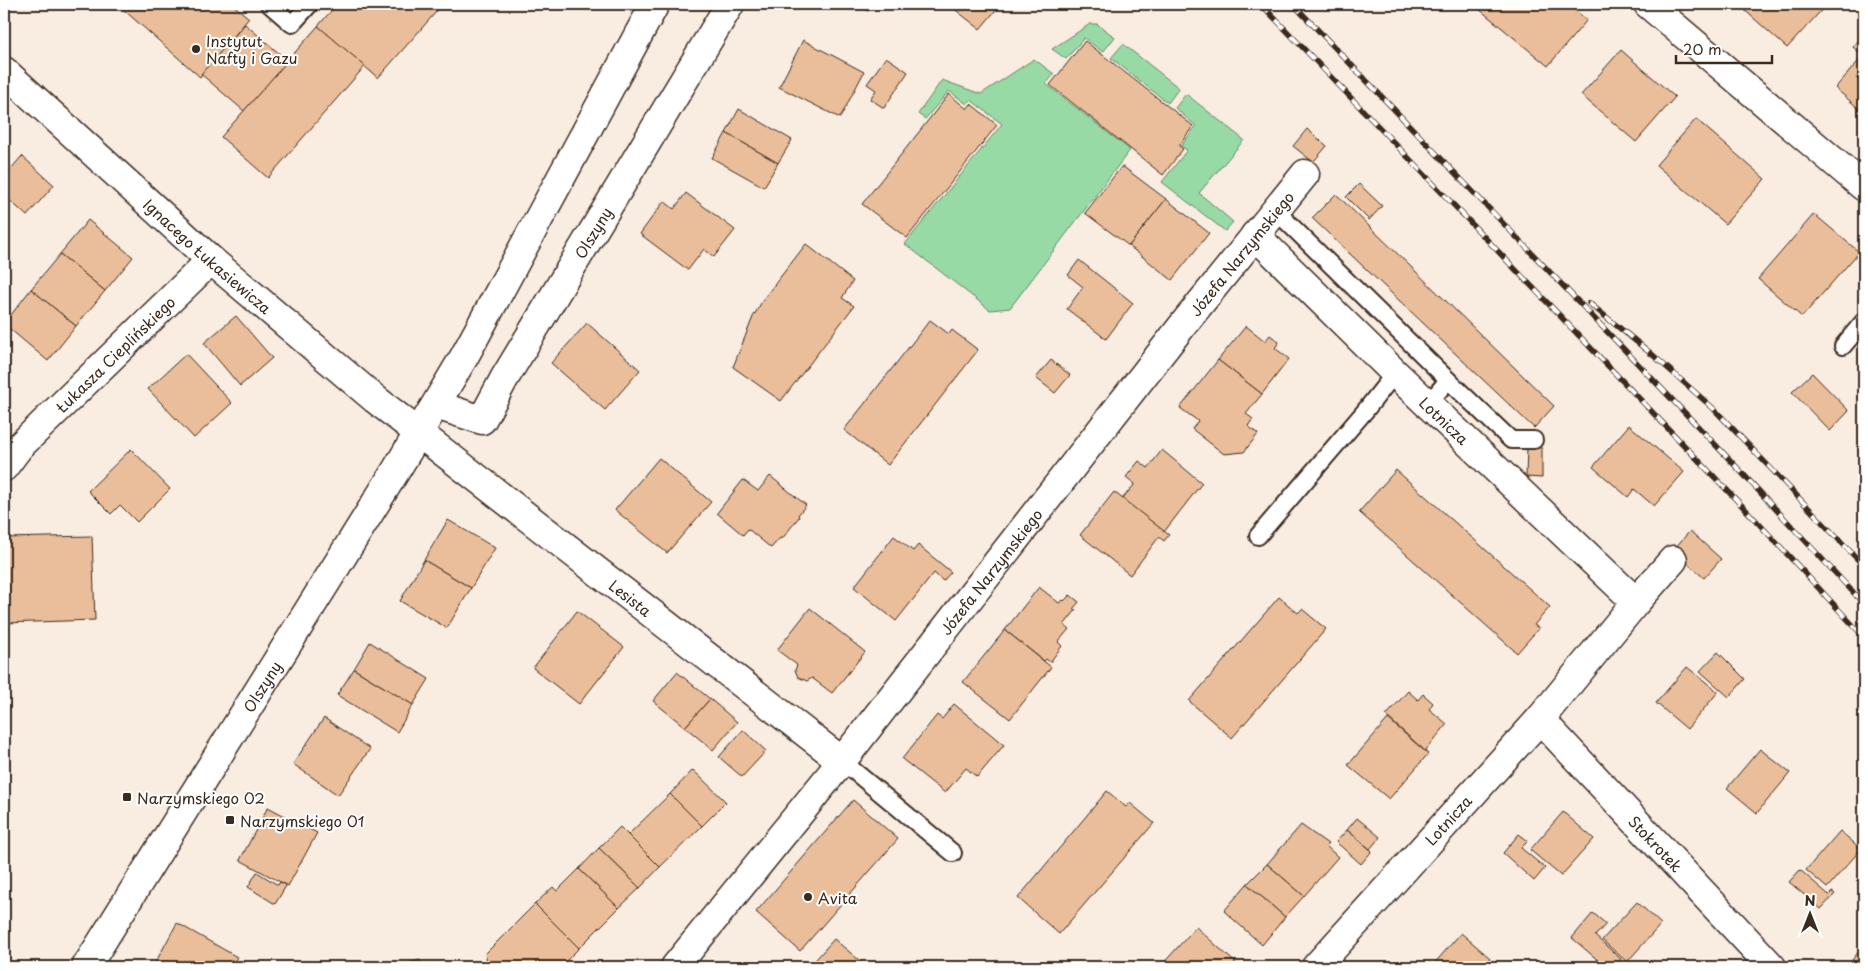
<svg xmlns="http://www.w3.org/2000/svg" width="1868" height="971" font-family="'Playpen Sans',sans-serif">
  <rect width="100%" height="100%" fill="#f9ece1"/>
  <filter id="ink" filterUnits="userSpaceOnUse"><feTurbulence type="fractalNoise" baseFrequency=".02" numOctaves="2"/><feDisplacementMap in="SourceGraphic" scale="10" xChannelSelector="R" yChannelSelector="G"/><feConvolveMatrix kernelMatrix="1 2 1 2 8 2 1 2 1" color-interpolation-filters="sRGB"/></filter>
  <g filter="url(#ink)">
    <!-- green -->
    <g fill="#97daa6" stroke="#698262">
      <polygon points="1090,24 1097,24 1115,37 1103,52 1084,38 1066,59 1052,49"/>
      <polygon points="1123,44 1179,88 1168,103 1111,58"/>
      <polygon points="1034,59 1054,74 1046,84 1130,150 1010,308 990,310 905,244 1002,124 971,100 967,104 949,91 925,119 918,114 942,80 981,94"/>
      <polygon points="1186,94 1244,140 1199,193 1233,222 1225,231 1162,182 1187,150 1181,146 1196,126 1175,108"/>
    </g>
    <!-- building -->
    <g fill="#eabe9a" stroke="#3b2a1e">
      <polygon points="117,4 232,4 249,18 200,77"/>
      <polygon points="337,4 443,4 378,78 318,26"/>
      <polygon points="854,4 872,4 868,11"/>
      <polygon points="948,4 1001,4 980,29"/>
      <polygon points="1473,4 1567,4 1587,20 1548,66"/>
      <polygon points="1741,4 1827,4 1787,48 1739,5"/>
      <polygon points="245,24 288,61 244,111 201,74"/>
      <polygon points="318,26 365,66 268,178 221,137"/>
      <polygon points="1864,34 1864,113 1835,88 1863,56 1853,47"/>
      <polygon points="803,40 864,72 840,118 779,87"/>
      <polygon points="1085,41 1193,126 1179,146 1183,149 1163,175 1050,85"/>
      <polygon points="1621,50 1675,97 1636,142 1581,95"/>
      <polygon points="886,57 908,72 884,108 870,99 876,90 867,84"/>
      <polygon points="949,94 967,109 971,104 997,125 907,238 862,204"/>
      <polygon points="739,109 792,140 778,163 726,133"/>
      <polygon points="1696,119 1765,179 1725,224 1656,165"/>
      <polygon points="1307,129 1327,146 1313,162 1293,146"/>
      <polygon points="726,133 778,163 764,187 712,158"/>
      <polygon points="22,156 54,185 27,216 4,195 4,177"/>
      <polygon points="1122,166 1166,199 1129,246 1085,213"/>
      <polygon points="1359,184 1382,206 1369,220 1346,197"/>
      <polygon points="686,193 735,230 714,257 704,249 688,270 640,234 664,201 674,209"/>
      <polygon points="1336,194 1554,406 1534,428 1312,218"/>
      <polygon points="1166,199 1209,233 1172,280 1129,246"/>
      <polygon points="1814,214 1859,252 1802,317 1758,279"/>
      <polygon points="88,220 133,257 105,291 60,254"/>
      <polygon points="806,244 853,281 842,298 854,306 781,401 733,367 753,317 764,298"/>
      <polygon points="60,254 105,291 76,326 31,289"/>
      <polygon points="1079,260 1133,303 1106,339 1067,309 1083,287 1068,275"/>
      <polygon points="31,289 76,326 48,361 4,324"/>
      <polygon points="236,316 272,358 240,386 204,343"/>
      <polygon points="930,320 949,334 952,330 978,350 888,465 844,430"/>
      <polygon points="587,323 640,370 605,410 551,363"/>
      <polygon points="1246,326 1265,341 1270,335 1279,342 1275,348 1289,359 1262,394 1218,360"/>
      <polygon points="186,354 232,403 194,438 148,389"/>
      <polygon points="1051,360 1070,375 1055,393 1036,378"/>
      <polygon points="1218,360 1262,394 1246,414 1253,419 1248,426 1258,434 1244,452 1224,454 1192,429 1198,421 1180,408"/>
      <polygon points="1812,373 1849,411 1830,431 1792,392"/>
      <polygon points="1629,425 1684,472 1654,506 1634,489 1628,497 1593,467"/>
      <polygon points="1527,448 1542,448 1542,478 1526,477"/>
      <polygon points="131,449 170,489 137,522 120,505 111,514 88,491"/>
      <polygon points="1162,450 1202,483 1164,532 1122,499 1135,484 1126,477 1139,461 1148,468"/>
      <polygon points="659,458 711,502 667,553 615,510"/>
      <polygon points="1396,470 1550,607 1534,625 1539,628 1517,653 1359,512"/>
      <polygon points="770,476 806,505 798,515 799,517 782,539 780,538 771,548 748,529 743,535 717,513 743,480 758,491"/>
      <polygon points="1114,492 1169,535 1164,541 1159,537 1130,575 1080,535"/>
      <polygon points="448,520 495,548 471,588 424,560"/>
      <polygon points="1690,531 1721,559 1704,578 1673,550"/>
      <polygon points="92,536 95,620 4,623 4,538"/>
      <polygon points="894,536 913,551 918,545 951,572 943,581 934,573 896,621 854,587"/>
      <polygon points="424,560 471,588 447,628 400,601"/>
      <polygon points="1039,587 1059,603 1063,600 1064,601 1070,595 1079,602 1073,609 1076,610 1064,625 1069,629 1058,642 1062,646 1050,662 1046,659 1044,661 1005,630"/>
      <polygon points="1279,597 1298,613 1302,609 1326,629 1232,738 1189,701"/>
      <polygon points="810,608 865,652 832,693 812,678 807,681 798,677 795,670 797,665 777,650"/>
      <polygon points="577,611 624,647 579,704 533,668"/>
      <polygon points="1005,630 1051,667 1010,719 963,682"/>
      <polygon points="370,642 429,679 413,705 354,669"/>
      <polygon points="1718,652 1745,679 1729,697 1700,671"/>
      <polygon points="1687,667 1718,692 1687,729 1656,703"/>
      <polygon points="354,669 413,705 397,732 337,695"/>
      <polygon points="677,672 710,699 685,727 653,701"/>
      <polygon points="1408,691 1418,700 1423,694 1433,703 1429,709 1447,724 1425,751 1386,716"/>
      <polygon points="710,699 737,722 713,750 685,727"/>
      <polygon points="954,704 1004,745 977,777 966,768 945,793 902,759 937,715 942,719"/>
      <polygon points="324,718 370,749 338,795 293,764"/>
      <polygon points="1388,719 1428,754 1389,799 1348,765"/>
      <polygon points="743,730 766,751 742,777 719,757"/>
      <polygon points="1760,749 1790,773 1757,813 1727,788"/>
      <polygon points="693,770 726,802 702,826 670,794"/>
      <polygon points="1107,791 1126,807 1130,803 1154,823 1059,934 1018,898"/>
      <polygon points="670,794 702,826 660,867 628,835"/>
      <polygon points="853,800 898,839 800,951 756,912"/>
      <polygon points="268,807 317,833 288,886 240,860"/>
      <polygon points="1563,812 1594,839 1561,876 1530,850"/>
      <polygon points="1357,818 1380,837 1370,849 1347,830"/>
      <polygon points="1301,825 1328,844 1326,846 1338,857 1304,896 1267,864"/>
      <polygon points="620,827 660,867 640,888 599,848"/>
      <polygon points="1347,830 1372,851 1361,864 1336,842"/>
      <polygon points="1840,831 1861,849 1827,888 1806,870"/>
      <polygon points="1519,834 1528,841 1521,848 1545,868 1534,881 1503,853"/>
      <polygon points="599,848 640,888 619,908 579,869"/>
      <polygon points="1267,864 1304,896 1285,917 1247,884"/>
      <polygon points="579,869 619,908 579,948 535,904 553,887 557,891"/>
      <polygon points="1800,870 1829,895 1832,892 1835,894 1821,909 1789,882"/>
      <polygon points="257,872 278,885 280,882 286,886 275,904 248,887"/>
      <polygon points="1247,884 1285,917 1262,945 1224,911"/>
      <polygon points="1637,902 1661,924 1627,962 1602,940"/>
      <polygon points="535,904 579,948 560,967 489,967 485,954"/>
      <polygon points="1593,913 1606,924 1595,936 1621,959 1614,967 1606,967 1572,938"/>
      <polygon points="177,923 237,957 231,967 153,967"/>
      <polygon points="1196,927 1240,967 1160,967"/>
      <polygon points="1461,933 1490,958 1482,967 1434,967 1432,966"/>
      <polygon points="834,939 859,960 867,967 809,967"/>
      <polygon points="1864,945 1864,967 1862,967 1852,960"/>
      <polygon points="420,960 422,967 393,967"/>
    </g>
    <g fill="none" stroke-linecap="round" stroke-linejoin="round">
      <!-- lane casing -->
      <g stroke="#3b2a1e" stroke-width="20">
        <g id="lane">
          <polyline points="269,4 292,24 310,4"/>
          <polyline points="1275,210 1448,380 1428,404"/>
          <polyline points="1843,346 1864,321"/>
          <polyline points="1448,380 1511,440 1534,440"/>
          <polyline points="1258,536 1365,411 1395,373"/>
          <polyline points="842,761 953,853"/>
        </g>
      </g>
      <!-- street casing -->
      <g stroke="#3b2a1e" stroke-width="31">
        <g id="street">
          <polyline points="1648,4 1864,187"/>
          <path id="s1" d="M4,71L211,260L375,399L842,761"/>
          <path id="s2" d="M1255,235L1395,373L1636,602L1540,719L1316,967"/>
          <path id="s3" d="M436,405L482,420L504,379L730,4"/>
          <path id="s4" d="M4,467L19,447L211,260"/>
          <polyline points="1636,602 1673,560"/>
          <path id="s5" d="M1540,719L1772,967"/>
          <path id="s6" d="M675,967L842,761L1186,321L1305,174"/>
        </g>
      </g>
      <!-- secondary casing -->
      <g stroke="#3b2a1e" stroke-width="31">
        <g id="secondary">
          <path id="s7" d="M86,967L395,472L464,357L655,4"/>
        </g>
      </g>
      <!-- lane -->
      <use href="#lane" stroke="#fff" stroke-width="16"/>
      <!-- street -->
      <use href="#street" stroke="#fff" stroke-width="28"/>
      <!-- secondary -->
      <use href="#secondary" stroke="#fff" stroke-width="28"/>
      <!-- rail casing -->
      <g stroke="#3b2a1e" stroke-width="5.5">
        <g id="rail">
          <polyline points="1261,4 1748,512 1864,637"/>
          <polyline points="1293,4 1731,461 1864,604"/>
          <polyline points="1589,303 1654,356 1714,409 1864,566"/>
        </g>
      </g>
      <!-- rail -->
      <use href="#rail" stroke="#fff" stroke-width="4" stroke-dasharray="11" stroke-linecap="butt"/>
    </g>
  </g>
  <!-- markers -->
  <g fill="#3b2a1e" stroke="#fff" stroke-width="2">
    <circle cx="196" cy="49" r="5"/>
    <rect x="122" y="792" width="10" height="10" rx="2.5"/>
    <rect x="225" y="815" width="10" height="10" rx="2.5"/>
    <circle cx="808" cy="897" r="5"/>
  </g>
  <g text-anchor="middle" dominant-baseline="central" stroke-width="4" stroke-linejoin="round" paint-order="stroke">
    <!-- poi labels -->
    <g font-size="15" fill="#3b2a1e" stroke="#fff" text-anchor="start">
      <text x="206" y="40">Instytut<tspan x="206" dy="17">Nafty i Gazu</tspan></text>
      <text x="137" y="797">Narzymskiego 02</text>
      <text x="240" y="820">Narzymskiego 01</text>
      <text x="818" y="897">Avita</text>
    </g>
    <!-- street labels -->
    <g font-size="15" fill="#3b2a1e" stroke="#fff">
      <text stroke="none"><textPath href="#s3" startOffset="266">Olszyny</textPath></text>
      <text stroke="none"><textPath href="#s6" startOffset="911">Józefa Narzymskiego</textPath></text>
      <text stroke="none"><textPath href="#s1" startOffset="275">Ignacego Łukasiewicza</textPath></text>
      <text stroke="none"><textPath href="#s4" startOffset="159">Łukasza Cieplińskiego</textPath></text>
      <text stroke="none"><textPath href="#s2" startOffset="265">Lotnicza</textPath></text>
      <text stroke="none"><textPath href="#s6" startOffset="506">Józefa Narzymskiego</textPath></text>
      <text stroke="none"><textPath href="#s1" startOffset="819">Lesista</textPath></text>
      <text stroke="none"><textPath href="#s7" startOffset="331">Olszyny</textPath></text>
      <text transform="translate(1448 820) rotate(-48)">Lotnicza</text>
      <text stroke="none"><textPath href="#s5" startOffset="170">Stokrotek</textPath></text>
    </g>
  </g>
  <!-- margin -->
  <rect width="1868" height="971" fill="none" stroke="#fff" stroke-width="20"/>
  <rect x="10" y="10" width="1848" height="951" fill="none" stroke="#3b2a1e" stroke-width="2" filter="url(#ink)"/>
  <!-- north arrow -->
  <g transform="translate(1810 914)" stroke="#ffffff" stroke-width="4" paint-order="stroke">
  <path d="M0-4L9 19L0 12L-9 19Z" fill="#3b2a1e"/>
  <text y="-8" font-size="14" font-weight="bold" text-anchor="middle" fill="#3b2a1e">N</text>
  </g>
  <!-- scale -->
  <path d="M1676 55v8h96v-8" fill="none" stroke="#3b2a1e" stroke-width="2.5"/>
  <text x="1683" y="55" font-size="15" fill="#3b2a1e" stroke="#ffffff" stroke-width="4" paint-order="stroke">20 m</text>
</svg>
